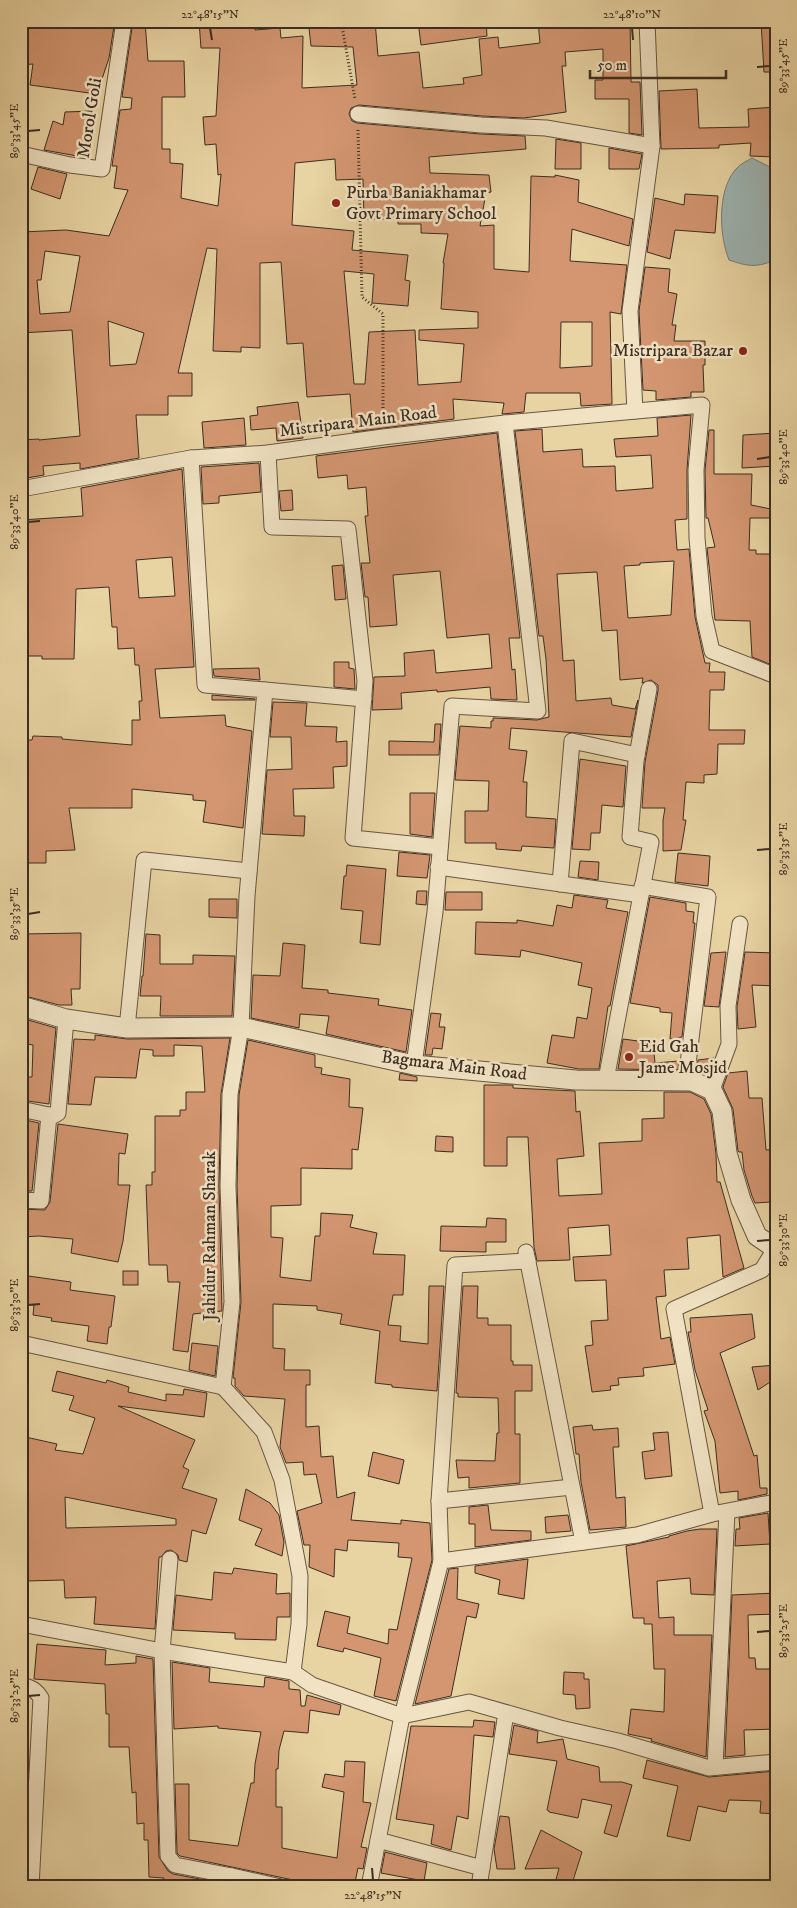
<svg xmlns="http://www.w3.org/2000/svg" width="797" height="1908" font-family="'IM FELL DW Pica',serif">
  <rect width="100%" height="100%" fill="#e8d3a2"/>
  <filter id="stains"><feTurbulence type="fractalNoise" baseFrequency=".004" numOctaves="4"/><feColorMatrix values="0 0 0 0 .2 0 0 0 0 .09 0 0 0 0 .02 0 0 0 .5 -.17"/></filter>
  <radialGradient id="worn" r=".72"><stop offset=".6" stop-color="#630" stop-opacity="0"/><stop offset="1" stop-color="#630" stop-opacity=".3"/></radialGradient>
  <!-- water -->
  <path fill="#9db4b2" stroke="#767e78" d="M752,158L776,170V252L773,261C754,268 747,266 729,260C719,235 717,190 736,169C740,164 747,161 752,158Z"/>
  <!-- building -->
  <g fill="#d39671" stroke="#3c2d22" fill-rule="evenodd">
    <polygon points="21,21 73,21 114,26 109,58 97,94 30,85 33,64 21,65"/>
    <path d="M133,21H145L148,61H184L185,97H162V149H170V163L183,164L181,198L218,206L221,174L218,175L216,144L205,145L203,117L216,116L220,48H201L199,21H255V30L280,28L281,38L303,36L302,88L357,85L353,47L311,46L309,28L313,27V21H375L378,56L419,52L423,88L464,84L463,78L482,75L479,39L498,37L499,48L540,43L538,21H630L631,82H640L642,135L629,133V99H595V80H603V49L565,52L566,66H562L566,112L524,118L482,116L359,105L351,108L349,114L352,121L357,123L480,134L525,136L526,149L429,157L430,173L489,175L491,192L486,193L480,226L494,225V269L529,272L531,176L555,177V175L579,180L578,202L633,219L629,246L572,229L570,261L627,265L621,314L610,312L612,404L581,406L580,393H526L524,412L502,414L504,403L453,399L454,419L353,432L350,394L307,397L303,343L287,344L281,262L260,263V348L241,347V352L213,351L217,249L207,248L178,373H192V396H168V415H136L139,458L80,469V463L43,466L44,475L21,479V440L39,439V440L80,436L72,330L21,333V232L66,230L109,236L128,190L114,188L117,166H112L120,110L131,109L132,98L122,97ZM335,159L336,180L363,179L364,219H398V224H421V233L448,234L443,263H444L441,309L478,312V328L419,330V340L464,344L461,382L418,385L415,330L369,332L365,384H354L344,271L374,274L372,303L408,306L410,281L405,280L408,255L352,250L354,231L292,225L295,163ZM45,251L80,256L70,312L40,314L37,280H41ZM108,321L144,333L136,364L110,366ZM561,322H592V366L560,368Z"/>
    <polygon points="418,21 486,21 487,36 421,45"/>
    <polygon points="761,21 776,21 776,72 764,72"/>
    <polygon points="697,89 699,128 749,127 748,109 776,107 776,157 750,156 751,143 719,145 719,148 661,149 659,91"/>
    <polygon points="92,111 77,156 44,150 53,121 63,125 65,112"/>
    <polygon points="556,139 581,143 581,169 555,169"/>
    <polygon points="609,148 642,154 639,169 609,169"/>
    <polygon points="38,167 67,174 60,199 31,189"/>
    <polygon points="685,194 718,196 715,233 675,230 670,259 647,252 655,198 684,205"/>
    <polygon points="645,267 670,269 668,292 677,294 672,325 676,325 674,341 705,341 705,365 703,365 704,392 691,392 691,397 656,400 656,391 643,390 639,311"/>
    <polygon points="298,402 303,438 277,441 276,428 251,430 250,416 258,415 257,407"/>
    <path d="M691,415L687,470V519L675,520L677,550L689,549L695,617L705,663H710L709,672H725L724,690H710L709,730H745L744,744H718L717,774L704,775V783L686,782L683,820H686L681,850L663,851V820L665,808H642L645,762L658,691V685L651,680L642,683L643,678L620,680L617,630L602,631L597,572L557,574L563,661L574,660L576,701L611,698L612,705L635,709L638,700L631,737L511,728L509,749L527,751L523,782H527L526,817L556,819L554,848L522,846L521,851L496,849V843H465V811H488L489,781L455,780L460,726L491,728V721H493V718L537,720L549,717L546,659L543,636H539L515,431L542,429L543,452L582,449L583,467L615,466L616,491L653,488L651,455L616,457L614,439L658,436L657,418ZM674,561L671,615L628,618L624,566L640,565V563Z"/>
    <polygon points="244,418 246,445 204,448 202,422"/>
    <polygon points="709,430 714,430 714,474 752,474 751,505 776,510 776,518 750,518 749,550 756,550 756,554 776,554 776,585 771,585 772,665 752,657 750,621 715,620 707,548 715,547 708,518 706,518 705,470"/>
    <polygon points="497,433 520,638 509,638 512,670 515,669 517,700 491,699 490,687 437,692 437,690 401,693 402,709 372,710 374,677 405,676 404,653 434,650 436,673 492,668 489,634 447,638 440,571 393,575 397,625 370,627 368,597 365,597 361,563 370,563 365,516 368,516 366,487 348,489 347,475 318,478 316,456"/>
    <polygon points="776,433 776,466 742,468 743,435"/>
    <polygon points="259,463 261,492 219,496 219,503 203,504 201,467"/>
    <path d="M182,469L194,667L155,669L160,718L225,715L226,726L252,731L243,828L203,822L206,801L193,800V795L132,789V808H69L75,850L46,851V863H21V740H32L33,736L62,737V739L132,745V720H140L139,701H142L139,665H135L134,648L118,649L117,627H112L109,587L76,589L74,659H42V656H21V520L83,516L81,488ZM172,557L175,596L139,598L136,560Z"/>
    <polygon points="292,490 293,510 281,511 279,491"/>
    <polygon points="343,565 346,599 335,600 332,566"/>
    <polygon points="334,662 349,662 349,668 354,669 355,689 334,687"/>
    <polygon points="259,668 260,680 214,676 213,669"/>
    <polygon points="212,695 255,699 255,700 212,700"/>
    <polygon points="273,702 307,703 305,726 337,727 336,742 347,741 347,766 333,767 334,788 293,789 294,816 305,816 304,836 262,834 267,770 292,769 291,737 270,737"/>
    <polygon points="435,724 441,724 439,755 389,755 389,741 434,742"/>
    <polygon points="580,759 626,766 623,807 602,805 600,833 591,833 590,850 572,849"/>
    <polygon points="410,793 435,793 432,837 410,834"/>
    <polygon points="399,852 430,855 427,878 397,876"/>
    <polygon points="678,853 710,856 708,886 675,882"/>
    <polygon points="580,861 599,862 598,880 578,877"/>
    <polygon points="347,865 386,869 380,945 360,943 363,911 341,909 344,876 346,876"/>
    <polygon points="417,891 427,891 426,905 416,904"/>
    <polygon points="446,892 482,892 482,910 445,910"/>
    <polygon points="574,895 608,900 606,908 628,912 610,1006 608,1006 599,1069 579,1069 547,1063 552,1035 574,1038 577,1017 587,1019 592,988 578,985 582,963 521,950 520,957 475,954 476,922 517,923 517,920 553,926 557,905 572,908"/>
    <polygon points="650,897 686,903 686,911 694,912 693,923 695,923 682,1037 670,1039 672,1013 660,1012 660,1008 630,1003"/>
    <polygon points="209,899 237,899 237,918 209,917"/>
    <polygon points="81,933 80,989 71,989 72,1005 59,1005 21,995 21,934"/>
    <polygon points="146,934 160,935 160,964 193,964 193,955 235,956 232,1016 160,1016 161,996 140,996 142,976 143,976"/>
    <polygon points="283,943 305,945 302,988 328,990 328,993 379,999 378,1005 412,1010 406,1052 326,1034 329,1016 300,1014 299,1028 251,1018 253,975 280,976"/>
    <polygon points="726,952 719,1007 704,1006 711,953"/>
    <polygon points="745,952 776,953 776,986 752,985 756,1027 738,1029 737,1007"/>
    <polygon points="431,1013 441,1014 439,1027 445,1027 442,1049 433,1048 432,1055 425,1055"/>
    <polygon points="21,1018 56,1028 49,1104 21,1100 21,1077 32,1077 33,1045 21,1043"/>
    <polygon points="95,1035 127,1039 230,1038 221,1094 219,1186 222,1311 193,1314 188,1352 173,1350 180,1282 168,1282 167,1265 149,1265 146,1185 152,1185 152,1172 155,1172 155,1116 180,1116 180,1110 186,1110 186,1092 205,1092 202,1046 174,1045 174,1056 153,1056 153,1050 140,1049 136,1078 95,1077 91,1105 68,1104 74,1039 95,1040"/>
    <polygon points="623,1039 653,1043 655,1063 679,1061 678,1070 618,1069"/>
    <polygon points="248,1040 315,1055 315,1067 322,1068 321,1074 350,1079 349,1107 363,1108 358,1150 352,1149 352,1169 301,1168 301,1205 271,1206 271,1237 283,1238 280,1277 311,1281 315,1236 320,1236 321,1213 353,1215 350,1227 377,1233 373,1254 405,1255 403,1295 393,1295 388,1325 401,1326 400,1341 428,1344 429,1286 444,1286 437,1391 392,1387 392,1385 375,1383 380,1331 340,1324 342,1314 317,1310 317,1306 273,1304 273,1348 285,1349 284,1370 310,1370 310,1385 306,1385 306,1427 319,1426 321,1457 333,1456 337,1498 355,1492 351,1520 401,1524 401,1520 430,1523 432,1560 396,1701 374,1696 381,1658 344,1648 343,1652 317,1646 325,1611 350,1617 347,1633 388,1644 389,1629 397,1630 412,1558 398,1557 399,1543 348,1540 347,1551 335,1549 334,1577 309,1567 310,1545 304,1545 297,1511 322,1503 316,1474 304,1475 303,1462 286,1463 280,1447 285,1399 244,1396 235,1386 235,1378 233,1378 241,1302 237,1186 239,1095"/>
    <polygon points="714,1058 707,1076 697,1071 698,1060"/>
    <polygon points="747,1071 749,1098 762,1098 766,1150 776,1149 776,1189 770,1190 771,1202 755,1203 752,1196 744,1170 742,1152 739,1152 738,1151 733,1109 723,1087 728,1073"/>
    <polygon points="400,1073 417,1077 417,1081 399,1080"/>
    <polygon points="484,1085 513,1085 513,1088 575,1091 576,1112 580,1111 584,1156 557,1159 559,1196 602,1194 599,1143 642,1141 642,1119 664,1118 664,1092 690,1092 704,1099 711,1114 716,1154 717,1182 720,1182 744,1268 723,1277 720,1235 687,1238 689,1269 664,1270 666,1296 656,1297 661,1339 670,1337 675,1364 643,1368 644,1376 618,1378 619,1385 610,1386 611,1390 592,1392 585,1346 593,1345 591,1321 608,1320 606,1280 575,1281 573,1257 611,1255 609,1225 568,1228 570,1260 537,1261 534,1247 528,1137 507,1137 507,1166 484,1166"/>
    <polygon points="21,1119 39,1123 32,1191 21,1191"/>
    <polygon points="58,1124 128,1134 125,1154 119,1153 118,1185 130,1185 123,1241 118,1262 71,1253 73,1239 39,1236 21,1237 21,1209 45,1210 50,1202"/>
    <polygon points="436,1136 453,1137 453,1152 435,1151"/>
    <polygon points="487,1218 506,1219 506,1242 486,1242 486,1252 440,1251 441,1226 486,1227"/>
    <rect x="123" y="1271" width="15" height="14"/>
    <polygon points="21,1275 71,1282 70,1290 115,1296 111,1327 109,1327 107,1344 87,1341 89,1326 51,1321 52,1318 33,1315 34,1305 21,1304"/>
    <polygon points="463,1286 478,1286 477,1318 488,1318 488,1325 511,1325 511,1361 513,1361 513,1365 532,1365 532,1391 515,1391 515,1434 520,1434 520,1483 469,1488 469,1477 458,1478 456,1460 495,1461 497,1433 499,1433 498,1398 458,1397 458,1393 456,1393"/>
    <polygon points="752,1314 755,1338 720,1353 754,1456 757,1455 760,1488 767,1488 767,1494 738,1500 738,1491 720,1493 715,1441 704,1411 708,1410 695,1370 688,1332 691,1332 690,1318"/>
    <polygon points="192,1343 218,1346 215,1376 189,1370"/>
    <polygon points="776,1365 776,1378 758,1390 752,1367"/>
    <path d="M57,1371L106,1383L107,1380L129,1387L128,1392L166,1401V1394L183,1395L184,1389L207,1393L204,1417L118,1406L195,1440L183,1467L189,1470L182,1488L217,1499L206,1534L192,1530L187,1562L179,1560L178,1555L171,1550L166,1551L161,1557H159L155,1629L94,1624L96,1597L65,1598L64,1580L26,1581L25,1535H21V1436L57,1444L55,1450L83,1454L95,1418L69,1410L74,1396L52,1391ZM65,1497L176,1519V1525L66,1528Z"/>
    <polygon points="592,1425 593,1430 618,1428 619,1447 613,1447 616,1498 625,1497 626,1527 590,1530 581,1482 579,1454 576,1454 573,1427"/>
    <polygon points="668,1432 672,1476 645,1479 642,1452 655,1450 653,1433"/>
    <polygon points="373,1452 404,1460 399,1484 368,1476"/>
    <polygon points="246,1489 270,1503 279,1515 284,1542 282,1556 255,1545 262,1529 239,1520"/>
    <polygon points="488,1505 491,1530 531,1531 531,1540 475,1547 475,1524 469,1524 469,1507"/>
    <polygon points="768,1513 770,1544 735,1546 736,1529 740,1529 739,1518"/>
    <polygon points="568,1515 571,1531 546,1533 545,1517"/>
    <polygon points="700,1529 717,1529 714,1595 691,1594 690,1578 657,1581 659,1618 674,1617 674,1635 712,1635 706,1757 651,1741 652,1739 628,1734 631,1709 664,1712 665,1669 654,1669 652,1624 644,1624 644,1618 633,1618 626,1546 669,1537 669,1536 687,1531"/>
    <polygon points="528,1559 524,1599 498,1594 500,1580 475,1573 475,1566"/>
    <polygon points="234,1568 277,1574 276,1594 290,1593 290,1617 277,1617 276,1640 235,1639 235,1633 173,1630 176,1595 212,1600 214,1572 232,1574"/>
    <polygon points="458,1568 457,1599 479,1604 476,1618 467,1616 451,1696 415,1704 449,1569"/>
    <polygon points="776,1593 776,1614 748,1615 749,1658 755,1658 756,1669 776,1669 776,1729 744,1730 745,1755 725,1757 732,1595"/>
    <polygon points="37,1644 106,1650 105,1665 136,1663 136,1656 153,1659 159,1857 168,1871 173,1874 221,1883 221,1887 162,1887 164,1878 149,1877 148,1840 144,1840 144,1823 137,1824 136,1792 132,1793 129,1747 109,1747 109,1714 106,1714 105,1684 34,1679"/>
    <polygon points="172,1662 210,1668 209,1682 264,1687 265,1677 289,1681 289,1689 300,1690 301,1706 305,1706 307,1695 341,1705 339,1715 310,1710 308,1733 284,1731 279,1750 278,1769 276,1769 276,1807 282,1807 282,1848 337,1858 344,1792 322,1787 325,1774 344,1777 345,1761 365,1762 363,1802 371,1803 361,1847 367,1848 363,1869 358,1868 354,1887 301,1887 292,1885 293,1880 180,1856 177,1853 175,1784 189,1784 189,1840 238,1846 251,1783 254,1783 255,1764 261,1732 218,1728 218,1726 174,1729"/>
    <polygon points="564,1672 584,1673 584,1679 589,1679 590,1708 576,1709 575,1695 563,1694"/>
    <polygon points="474,1720 495,1722 493,1737 474,1735 468,1819 457,1816 451,1850 431,1844 434,1825 396,1819 411,1726 473,1727"/>
    <polygon points="514,1725 538,1731 537,1743 563,1739 567,1759 599,1767 600,1782 622,1782 632,1785 617,1837 604,1833 612,1805 582,1799 578,1818 549,1812 549,1811 547,1810 557,1761 509,1754"/>
    <polygon points="647,1760 709,1777 776,1771 776,1814 760,1813 761,1801 729,1800 726,1812 698,1806 690,1841 667,1836 678,1786 643,1778"/>
    <polygon points="21,1790 27,1790 26,1808 21,1808"/>
    <polygon points="500,1816 509,1817 515,1869 497,1869 494,1849"/>
    <polygon points="541,1830 582,1852 571,1887 554,1887 559,1868 525,1869"/>
    <polygon points="385,1852 427,1863 424,1881 381,1873"/>
  </g>
  <g fill="none" stroke-linecap="round" stroke-linejoin="round">
    <!-- minor casing -->
    <g stroke="#675642" stroke-width="17">
      <g id="minor">
        <polyline points="358,114 481,125 546,128 652,146"/>
        <polyline points="21,154 70,165 102,169 124,21"/>
        <polyline points="635,411 630,311 652,146 647,21"/>
        <polyline points="268,453 272,527 348,529 365,681 353,838 440,847"/>
        <polyline points="191,458 205,685 265,690 247,896 241,1027 230,1094 228,1186 232,1302 223,1387 264,1432 282,1480 300,1576 299,1624 293,1672 312,1685 402,1716 469,1702 560,1728 618,1741 709,1768 776,1762"/>
        <polyline points="21,489 191,458 268,453 383,437 505,423 702,405 696,470 697,538 704,616 712,651 776,676"/>
        <polyline points="265,690 364,699"/>
        <polyline points="438,867 641,895"/>
        <polyline points="560,884 572,741 637,755"/>
        <polyline points="642,886 708,897 686,1081"/>
        <polyline points="127,1028 144,860 249,871"/>
        <polyline points="414,1065 435,912 452,706 538,711 505,423"/>
        <polyline points="606,1080 651,842 630,837 636,761 649,689"/>
        <polyline points="712,1090 729,1044 728,1006 740,924"/>
        <polyline points="21,1109 53,1116 58,1113 66,1019"/>
        <polyline points="21,1200 41,1201 49,1115"/>
        <polyline points="526,1252 583,1542"/>
        <polyline points="21,1343 223,1387"/>
        <polyline points="439,1501 572,1487"/>
        <polyline points="712,1514 674,1309 762,1270 775,1249"/>
        <polyline points="170,1559 162,1651 168,1856 175,1865 232,1876"/>
        <polyline points="441,1561 439,1501 455,1265 528,1261"/>
        <polyline points="21,1624 162,1651 293,1672"/>
        <path d="M21,1685C31,1687 36,1690 41,1698L31,1887"/>
        <polyline points="715,1767 727,1512"/>
        <polyline points="378,1840 482,1868"/>
        <polyline points="230,1887 232,1876 281,1887"/>
        <polyline points="369,1887 402,1716 441,1561 637,1535 712,1514 776,1502"/>
        <polyline points="479,1887 506,1713"/>
      </g>
    </g>
    <!-- tertiary casing -->
    <g stroke="#675642" stroke-width="21">
      <polyline id="tertiary" points="21,1006 66,1019 127,1028 241,1027 414,1065 576,1080 692,1081 712,1090 722,1111 727,1153 741,1200 757,1236 776,1249"/>
    </g>
    <!-- path -->
    <g stroke="#3c2d22" stroke-width="3" stroke-dasharray="1 2.5" stroke-linecap="butt">
      <polyline points="341,21 355,99"/>
      <polyline points="358,130 362,297 383,314 383,421"/>
    </g>
    <!-- minor -->
    <use href="#minor" stroke="#f0e2c3" stroke-width="15"/>
    <!-- tertiary -->
    <use href="#tertiary" stroke="#f0e2c3" stroke-width="19"/>
  </g>
  <!-- ticks -->
  <path fill="none" stroke="#3c2d22" stroke-width="2" d="M210,28L212,40M632,28L633,40M757,67L770,66M28,131L40,130M757,459L770,457M28,522L40,521M757,850L770,849M28,914L40,912M757,1241L770,1240M28,1305L40,1304M757,1632L770,1631M28,1696L40,1695M372,1868L373,1880"/>
  <!-- markers -->
  <g fill="#8f2418" stroke="#f0e2c3" stroke-width="2">
    <circle cx="336" cy="203" r="5"/>
    <circle cx="743" cy="351" r="5"/>
    <circle cx="629" cy="1057" r="5"/>
  </g>
  <g text-anchor="middle" dominant-baseline="central" stroke-width="5" stroke-linejoin="round" paint-order="stroke">
    <!-- street labels -->
    <g font-size="18" fill="#3c2d22" stroke="#f0e2c3">
      <text transform="translate(90 118) rotate(-81)">Morol Goli</text>
      <text transform="translate(358 422) rotate(-7)">Mistripara Main Road</text>
      <text transform="translate(454 1066) rotate(7)">Bagmara Main Road</text>
      <text transform="translate(210 1236) rotate(-90)">Jahidur Rahman Sharak</text>
    </g>
    <!-- poi labels -->
    <g font-size="18" fill="#3c2d22" stroke="#f0e2c3" text-anchor="start">
      <text x="346" y="193">Purba Baniakhamar<tspan x="346" dy="21">Govt Primary School</tspan></text>
      <text x="733" y="351" text-anchor="end">Mistripara Bazar</text>
      <text x="639" y="1047">Eid Gah<tspan x="639" dy="21">Jame Mosjid</tspan></text>
    </g>
  </g>
  <!-- margin -->
  <rect width="797" height="1908" fill="none" stroke="#e8d3a2" stroke-width="55"/>
  <!-- scale -->
  <path d="M590 70v8h136v-8" fill="none" stroke="#3c2d22" stroke-width="2.5"/>
  <text x="597" y="70" font-size="15" fill="#3c2d22" stroke="#f0e2c3" stroke-width="4" paint-order="stroke">50 m</text>
  <rect x="28" y="28" width="742" height="1852" fill="none" stroke="#3c2d22" stroke-width="2"/>
  <g font-size="12" text-anchor="middle" fill="#3c2d22">
    <text x="210" y="18">22°48'15"N</text>
    <text x="632" y="18">22°48'10"N</text>
    <text transform="translate(783 66) rotate(-90)" y="4">89°33'45"E</text>
    <text transform="translate(14 131) rotate(-90)" y="4">89°33'45"E</text>
    <text transform="translate(783 457) rotate(-90)" y="4">89°33'40"E</text>
    <text transform="translate(14 522) rotate(-90)" y="4">89°33'40"E</text>
    <text transform="translate(783 849) rotate(-90)" y="4">89°33'35"E</text>
    <text transform="translate(14 914) rotate(-90)" y="4">89°33'35"E</text>
    <text transform="translate(783 1240) rotate(-90)" y="4">89°33'30"E</text>
    <text transform="translate(14 1305) rotate(-90)" y="4">89°33'30"E</text>
    <text transform="translate(783 1631) rotate(-90)" y="4">89°33'25"E</text>
    <text transform="translate(14 1696) rotate(-90)" y="4">89°33'25"E</text>
    <text x="373" y="1899">22°48'15"N</text>
  </g>
  <rect width="100%" height="100%" filter="url(#stains)"/>
  <rect width="100%" height="100%" fill="url(#worn)"/>
</svg>
